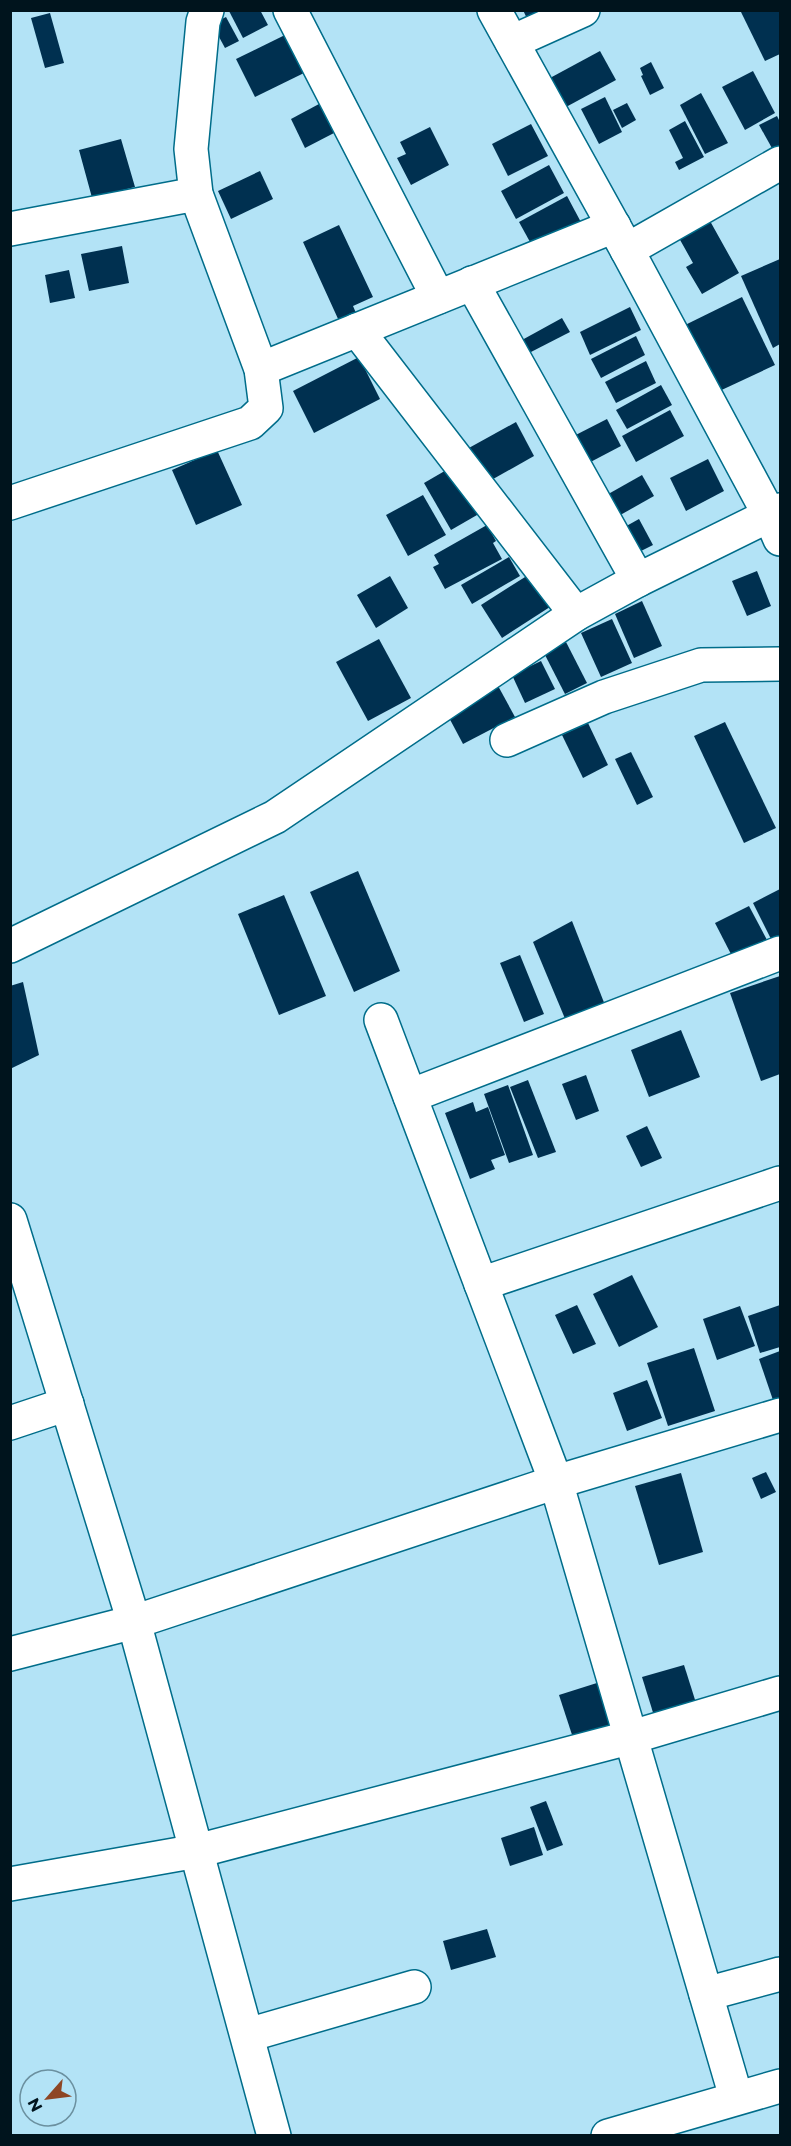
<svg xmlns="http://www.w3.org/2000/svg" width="791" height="2146" font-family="Montserrat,sans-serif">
  <rect width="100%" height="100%" fill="#b3e3f6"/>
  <!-- building -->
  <g fill="#003050">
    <polygon points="231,10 260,10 268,25 243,38 229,11"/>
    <polygon points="523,10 555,10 529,23"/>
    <polygon points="740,10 780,10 780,54 765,61"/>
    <polygon points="50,13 64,63 45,68 31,18"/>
    <polygon points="226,17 239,41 225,48 212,24"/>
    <polygon points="285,35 304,73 255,97 236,59"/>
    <polygon points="600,51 616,80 566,107 550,78"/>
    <polygon points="651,62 664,88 650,95 641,76 643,75 640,68"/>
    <polygon points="753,71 775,113 745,130 722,87"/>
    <polygon points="701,93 728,143 705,154 680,105"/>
    <polygon points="605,97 622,132 599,144 581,109"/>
    <polygon points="627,103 636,120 622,128 613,110"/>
    <polygon points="319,104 334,133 305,148 291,119"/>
    <polygon points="777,116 780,122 780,146 773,150 759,125"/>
    <polygon points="685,121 704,157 679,170 675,162 683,158 669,130"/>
    <polygon points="531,124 548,156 508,176 492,144"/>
    <polygon points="430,127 449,165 411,185 397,158 406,154 400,142"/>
    <polygon points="121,139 135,187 119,191 121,197 94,205 79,150"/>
    <polygon points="549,165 564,193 516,219 501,191"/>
    <polygon points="260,171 273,199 231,219 218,191"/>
    <polygon points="567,196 583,226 535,251 519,222"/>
    <polygon points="710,221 739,273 702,294 686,267 693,263 679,238"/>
    <polygon points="339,225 373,297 353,306 356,313 339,321 303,242"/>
    <polygon points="122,246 129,283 89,291 81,254"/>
    <polygon points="780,259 780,344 773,348 741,276"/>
    <polygon points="69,270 75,298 50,303 45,275"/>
    <polygon points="742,297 775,365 713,394 681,327"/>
    <polygon points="630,307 641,330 590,355 580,332"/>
    <polygon points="562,318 570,332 529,353 522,340"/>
    <polygon points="636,336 645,355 601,378 591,359"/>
    <polygon points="359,357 380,399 314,433 293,391"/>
    <polygon points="646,361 656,383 616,403 605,382"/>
    <polygon points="661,385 672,405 627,429 616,410"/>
    <polygon points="670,410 684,436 636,462 622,436"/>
    <polygon points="607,419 621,446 581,467 562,442"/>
    <polygon points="516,422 534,456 486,483 467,449"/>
    <polygon points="217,450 242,505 196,525 172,470"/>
    <polygon points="708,459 724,491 686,511 670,478"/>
    <polygon points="455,465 484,511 451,530 424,483"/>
    <polygon points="642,475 654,496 615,518 603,497"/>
    <polygon points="423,495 446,535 408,556 386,515"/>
    <polygon points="639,519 653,545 635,554 621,529"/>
    <polygon points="487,525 496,541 493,543 502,559 445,589 433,567 439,564 434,555"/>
    <polygon points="509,557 520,576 472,604 461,585"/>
    <polygon points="757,571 771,606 747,616 732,581"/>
    <polygon points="533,572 553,605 502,638 481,605"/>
    <polygon points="390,576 408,608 376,628 357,595"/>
    <polygon points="642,601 662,646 634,658 615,614"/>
    <polygon points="612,619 632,663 601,677 581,633"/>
    <polygon points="379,639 411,698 368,721 336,662"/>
    <polygon points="566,642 587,683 565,694 544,653"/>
    <polygon points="541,661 555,689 525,703 512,675"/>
    <polygon points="497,684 515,717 463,744 446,712"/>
    <polygon points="725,722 776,828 744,843 694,736"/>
    <polygon points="588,723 608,765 583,778 562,735"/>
    <polygon points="631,752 653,797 637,805 615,759"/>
    <polygon points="358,871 400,971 354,992 310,892"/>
    <polygon points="780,889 780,937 772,941 753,903"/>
    <polygon points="284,895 326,996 279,1015 238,914"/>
    <polygon points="749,906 767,940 733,958 715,923"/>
    <polygon points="572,921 605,1005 566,1021 533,942"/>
    <polygon points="520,955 544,1014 524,1022 500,963"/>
    <polygon points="780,976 780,1074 761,1081 730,993"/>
    <polygon points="23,982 39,1055 10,1069 10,986"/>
    <polygon points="681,1030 700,1077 649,1097 631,1050"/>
    <polygon points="586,1075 599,1111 576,1120 562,1084"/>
    <polygon points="528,1080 556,1152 538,1158 510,1087"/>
    <polygon points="508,1085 533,1155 509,1163 484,1094"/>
    <polygon points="473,1102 476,1112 488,1107 505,1155 491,1160 495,1169 470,1179 445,1113"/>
    <polygon points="647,1126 662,1158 641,1167 626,1136"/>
    <polygon points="632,1275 658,1327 619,1347 593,1294"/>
    <polygon points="577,1305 596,1344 573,1354 555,1315"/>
    <polygon points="780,1305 780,1347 760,1353 748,1316"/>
    <polygon points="740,1306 755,1346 717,1360 703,1319"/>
    <polygon points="694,1348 715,1411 668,1426 647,1363"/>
    <polygon points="780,1351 780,1404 775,1406 759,1359"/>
    <polygon points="647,1380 662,1418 627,1431 613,1393"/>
    <polygon points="766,1472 776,1492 761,1499 752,1478"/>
    <polygon points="681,1473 703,1552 659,1565 635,1486"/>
    <polygon points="684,1665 697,1706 655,1719 642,1677"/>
    <polygon points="600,1682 615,1732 575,1744 559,1695"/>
    <polygon points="546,1801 563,1845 547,1851 530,1807"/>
    <polygon points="534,1827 543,1855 510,1866 501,1838"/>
    <polygon points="487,1929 496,1957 451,1970 443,1941"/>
  </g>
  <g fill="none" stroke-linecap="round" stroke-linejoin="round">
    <!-- minor casing -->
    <g stroke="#006d8a" stroke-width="36">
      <g id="minor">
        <polyline points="290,10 438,297"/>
        <polyline points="494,10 627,250 770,516 780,539"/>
        <polyline points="512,42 583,10"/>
        <polyline points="10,229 196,194"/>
        <polyline points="627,250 780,163"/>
        <polyline points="472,283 638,580"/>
        <polyline points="357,330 576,614"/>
        <polyline points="261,369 614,226"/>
        <polyline points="10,503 250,423 266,408 261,369 196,194 191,149 203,22 207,10"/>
        <polyline points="507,740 604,697 701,665 780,664"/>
        <polyline points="10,946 275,817 576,614 638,580 780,510"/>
        <polyline points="381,1020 556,1482 736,2097"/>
        <polyline points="410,1096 780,953"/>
        <polyline points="10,1220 134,1622 274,2136"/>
        <polyline points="481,1284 780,1183"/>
        <polyline points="10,1423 67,1404"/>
        <polyline points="10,1654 134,1622 556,1482 780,1415"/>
        <polyline points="10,1884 197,1851 632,1737 780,1693"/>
        <polyline points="706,1994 780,1974"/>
        <polyline points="248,2035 414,1987"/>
        <polyline points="608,2136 780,2086"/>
      </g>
    </g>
    <!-- minor -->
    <use href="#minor" stroke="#fff" stroke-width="33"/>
  </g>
  <!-- border -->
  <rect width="791" height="2146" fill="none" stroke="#00141d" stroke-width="24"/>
  <!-- north arrow -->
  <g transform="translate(48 2098) rotate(242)"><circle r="28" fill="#b3e3f6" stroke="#6b909f" stroke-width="1.5"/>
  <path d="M0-4.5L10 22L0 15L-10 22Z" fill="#8e4624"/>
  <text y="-9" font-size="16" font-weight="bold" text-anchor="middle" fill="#00141d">N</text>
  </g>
</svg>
